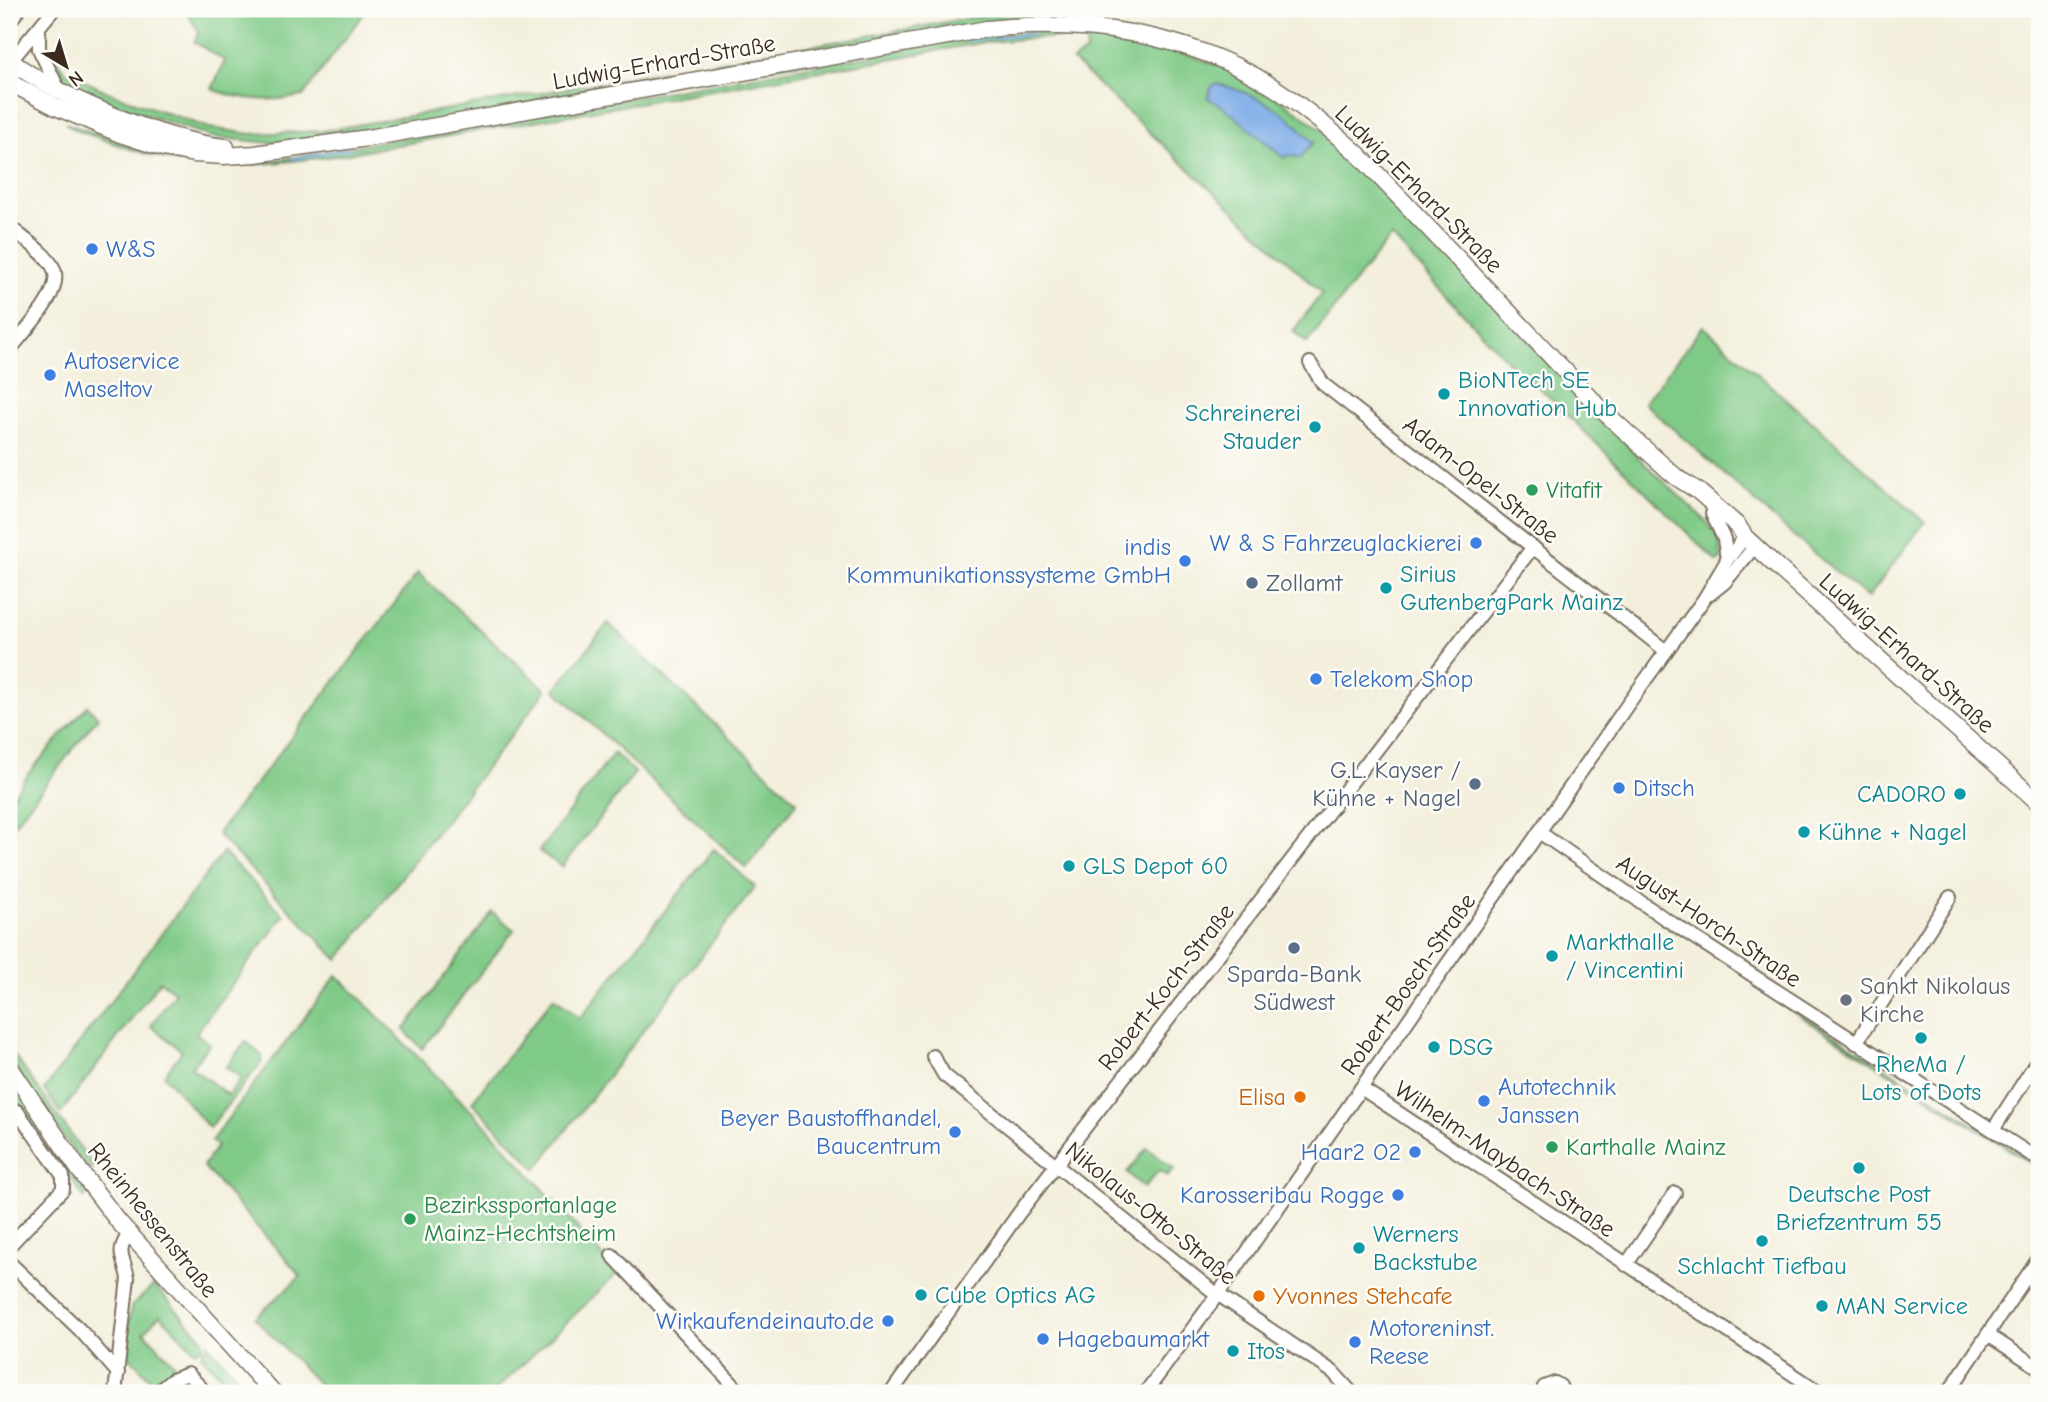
<svg xmlns="http://www.w3.org/2000/svg" width="2048" height="1402" font-family="'Comic Neue',sans-serif">
  <rect width="100%" height="100%" fill="#fdfcf7"/>
  <filter id="ink" filterUnits="userSpaceOnUse"><feTurbulence type="fractalNoise" baseFrequency=".0143" numOctaves="2"/><feDisplacementMap in="SourceGraphic" scale="14" xChannelSelector="R" yChannelSelector="G"/><feConvolveMatrix kernelMatrix="1 2 1 2 8 2 1 2 1" color-interpolation-filters="sRGB"/></filter>
  <filter id="wash" filterUnits="userSpaceOnUse"><feTurbulence type="fractalNoise" baseFrequency=".00686" numOctaves="4" result="noise"/><feDisplacementMap in="SourceGraphic" scale="28" xChannelSelector="R" yChannelSelector="G"/><feGaussianBlur stdDeviation="1.57" result="paint"/><feColorMatrix in="noise" values="0 0 0 0 0 0 0 0 0 0 0 0 0 0 0 0 0 1.4 0 .05"/><feComposite in="paint" operator="in"/></filter>
  <g filter="url(#wash)">
    <rect width="100%" height="100%" fill="#f3efdc"/>
    <!-- green -->
    <g fill="#80ca88" stroke="#5e7a53" stroke-width="2">
      <path d="M185,9H367L303,96C271,102 244,101 212,89L225,61L194,42L199,33Z"/>
      <polygon points="1040,11 1072,13 1073,16 1071,20 354,134 271,143 212,137 120,106 59,76 53,70 44,51 50,52 66,72 110,93 209,128 251,134 322,131 988,15"/>
      <path d="M1071,31L1070,38H1035L986,42L334,156C276,163 220,171 162,158C132,152 103,139 74,129L65,123L140,148L245,162L277,160L987,35Z"/>
      <polygon points="1090,32 1150,42 1218,65 1267,90 1331,136 1392,197 1644,463 1706,521 1720,540 1721,559 1717,562 1542,390 1511,365 1391,236 1307,343 1293,331 1322,293 1073,61 1086,51 1087,35"/>
      <polygon points="1703,326 1925,522 1868,598 1803,544 1644,403"/>
      <polygon points="418,573 546,690 338,960 217,834"/>
      <polygon points="608,623 797,802 746,868 555,690"/>
      <polygon points="87,706 98,717 9,831 9,801 31,770"/>
      <polygon points="614,753 635,773 562,867 539,851"/>
      <polygon points="714,849 755,887 536,1169 472,1102 554,997 580,1018"/>
      <polygon points="223,852 284,915 196,1033 210,1044 191,1067 228,1095 241,1078 226,1067 246,1041 262,1056 262,1062 209,1128 164,1075 182,1051 151,1026 175,992 160,981 61,1113 44,1090"/>
      <polygon points="492,912 514,930 422,1049 404,1030"/>
      <polygon points="337,975 490,1130 618,1273 493,1393 327,1393 255,1318 301,1276 203,1166 217,1146 211,1141"/>
      <polygon points="1757,985 2039,1166 2039,1169 1755,987"/>
      <polygon points="9,1048 94,1167 92,1170 80,1160 34,1095 9,1057"/>
      <polygon points="9,1075 88,1194 84,1198 9,1090"/>
      <polygon points="1147,1148 1174,1169 1167,1176 1159,1170 1144,1188 1127,1173"/>
      <polygon points="154,1285 203,1339 203,1350 200,1347 195,1351 160,1315 144,1332 178,1368 165,1381 160,1376 153,1382 125,1352 131,1307"/>
      <polygon points="207,1343 252,1393 236,1393 200,1354 206,1350"/>
    </g>
    <!-- water -->
    <path fill="#7dace7" stroke="#5c6b82" stroke-width="2" d="M1215,84C1238,87 1279,107 1295,123C1301,130 1306,136 1314,142L1300,158L1288,155L1284,158L1226,109L1208,98L1210,89Z"/>
    <g fill="none" stroke-linecap="round" stroke-linejoin="round">
      <!-- stream -->
      <g stroke="#7dace7" stroke-width="2.5">
        <polyline points="968,40 1034,34"/>
        <polyline points="292,159 351,148"/>
      </g>
    </g>
  </g>
  <g filter="url(#ink)">
    <g fill="none" stroke-linecap="round" stroke-linejoin="round">
      <!-- street casing -->
      <g stroke="#7b6f60" stroke-width="16">
        <g id="street">
          <polyline points="9,22 19,9"/>
          <polyline points="39,28 39,49 59,90"/>
          <polyline points="9,63 54,9"/>
          <path d="M9,226C22,238 44,251 53,267C66,291 23,332 9,351"/>
          <polyline points="1310,363 1323,384 1666,651"/>
          <polyline points="1712,514 1724,539 1727,560"/>
          <polyline points="1710,594 1725,582 1755,546"/>
          <polyline points="1539,832 1664,918 2039,1160"/>
          <polyline points="1856,1043 1950,897"/>
          <polyline points="933,1056 944,1075 1210,1289 1333,1372 1352,1393"/>
          <polyline points="1361,1088 1821,1393"/>
          <polyline points="9,1120 17,1111 63,1176 63,1189 9,1246"/>
          <polyline points="1993,1130 2039,1058"/>
          <polyline points="612,1255 741,1393"/>
          <polyline points="9,1262 80,1330 118,1373"/>
          <polyline points="1626,1265 1675,1193"/>
          <polyline points="1988,1335 2039,1368"/>
          <path d="M115,1393L128,1278C124,1258 115,1253 129,1234"/>
          <polyline points="156,1393 172,1380 188,1374 206,1393"/>
          <polyline points="891,1393 1019,1213 1533,547"/>
          <polyline points="1145,1393 1218,1294 1628,704 1704,599 1727,560 1745,537"/>
          <polyline points="1542,1393 1544,1387 1555,1383 1560,1386 1563,1393"/>
          <polyline points="1948,1393 2039,1258"/>
        </g>
      </g>
      <!-- secondary casing -->
      <g stroke="#7b6f60" stroke-width="19">
        <g id="secondary">
          <path d="M9,60C59,97 163,141 226,147"/>
          <path d="M9,82L56,107L120,134L163,148L194,154L224,156L255,154L368,138L987,29C1084,19 1185,32 1270,85C1302,105 1330,129 1358,154L1604,412L1676,477L1698,491L1738,526L1745,537L1773,563L2039,803"/>
          <polyline points="9,1066 80,1171 118,1221 273,1393"/>
        </g>
      </g>
      <!-- street -->
      <use href="#street" stroke="#fff" stroke-width="12"/>
      <!-- secondary -->
      <use href="#secondary" stroke="#fff" stroke-width="16"/>
    </g>
  </g>
  <!-- markers -->
  <g fill="#3f7fe0" stroke="#fdfcf7" stroke-width="2.5">
    <circle cx="92" cy="249" r="7"/>
    <circle cx="50" cy="375" r="7"/>
    <circle cx="1476" cy="543" r="7"/>
    <circle cx="1185" cy="561" r="7"/>
    <circle cx="1316" cy="679" r="7"/>
    <circle cx="1619" cy="788" r="7"/>
    <circle cx="1484" cy="1101" r="7"/>
    <circle cx="955" cy="1132" r="7"/>
    <circle cx="1415" cy="1152" r="7"/>
    <circle cx="1398" cy="1195" r="7"/>
    <circle cx="888" cy="1321" r="7"/>
    <circle cx="1043" cy="1339" r="7"/>
    <circle cx="1355" cy="1342" r="7"/>
  </g>
  <g fill="#0f9aa8" stroke="#fdfcf7" stroke-width="2.5">
    <circle cx="1444" cy="394" r="7"/>
    <circle cx="1315" cy="427" r="7"/>
    <circle cx="1386" cy="588" r="7"/>
    <circle cx="1960" cy="794" r="7"/>
    <circle cx="1804" cy="832" r="7"/>
    <circle cx="1069" cy="866" r="7"/>
    <circle cx="1552" cy="956" r="7"/>
    <circle cx="1921" cy="1038" r="7"/>
    <circle cx="1434" cy="1047" r="7"/>
    <circle cx="1859" cy="1168" r="7"/>
    <circle cx="1762" cy="1241" r="7"/>
    <circle cx="1359" cy="1248" r="7"/>
    <circle cx="921" cy="1295" r="7"/>
    <circle cx="1822" cy="1306" r="7"/>
    <circle cx="1233" cy="1351" r="7"/>
  </g>
  <g fill="#2e9e5b" stroke="#fdfcf7" stroke-width="2.5">
    <circle cx="1532" cy="490" r="7"/>
    <circle cx="1552" cy="1147" r="7"/>
    <circle cx="410" cy="1219" r="7"/>
  </g>
  <g fill="#5c6f8a" stroke="#fdfcf7" stroke-width="2.5">
    <circle cx="1252" cy="583" r="7"/>
    <circle cx="1475" cy="784" r="7"/>
    <circle cx="1294" cy="948" r="7"/>
  </g>
  <circle fill="#6b7280" stroke="#fdfcf7" stroke-width="2.5" cx="1846" cy="1000" r="7"/>
  <g fill="#e8710a" stroke="#fdfcf7" stroke-width="2.5">
    <circle cx="1300" cy="1097" r="7"/>
    <circle cx="1259" cy="1296" r="7"/>
  </g>
  <g text-anchor="middle" dominant-baseline="central" stroke-width="5" stroke-linejoin="round" paint-order="stroke">
    <!-- street labels -->
    <g font-size="24" fill="#3b2a1e" stroke="#fdfcf7">
      <text transform="translate(664 62) rotate(-10)">Ludwig-Erhard-Straße</text>
      <text transform="translate(1419 189) rotate(45)">Ludwig-Erhard-Straße</text>
      <text transform="translate(1481 480) rotate(38)">Adam-Opel-Straße</text>
      <text transform="translate(1907 653) rotate(42)">Ludwig-Erhard-Straße</text>
      <text transform="translate(1709 921) rotate(34)">August-Horch-Straße</text>
      <text transform="translate(1408 984) rotate(-55)">Robert-Bosch-Straße</text>
      <text transform="translate(1166 987) rotate(-52)">Robert-Koch-Straße</text>
      <text transform="translate(1505 1159) rotate(34)">Wilhelm-Maybach-Straße</text>
      <text transform="translate(1151 1213) rotate(39)">Nikolaus-Otto-Straße</text>
      <text transform="translate(153 1220) rotate(51)">Rheinhessenstraße</text>
    </g>
    <!-- shop labels -->
    <g font-size="24" fill="#366cbe" stroke="#fdfcf7" text-anchor="start">
      <text x="106" y="249">W&amp;S</text>
      <text x="64" y="361">Autoservice<tspan x="64" dy="28">Maseltov</tspan></text>
      <text x="1462" y="543" text-anchor="end">W &amp; S Fahrzeuglackierei</text>
      <text x="1171" y="547" text-anchor="end">indis<tspan x="1171" dy="28">Kommunikationssysteme GmbH</tspan></text>
      <text x="1330" y="679">Telekom Shop</text>
      <text x="1633" y="788">Ditsch</text>
      <text x="1498" y="1087">Autotechnik<tspan x="1498" dy="28">Janssen</tspan></text>
      <text x="941" y="1118" text-anchor="end">Beyer Baustoffhandel,<tspan x="941" dy="28">Baucentrum</tspan></text>
      <text x="1401" y="1152" text-anchor="end">Haar2 O2</text>
      <text x="1384" y="1195" text-anchor="end">Karosseribau Rogge</text>
      <text x="874" y="1321" text-anchor="end">Wirkaufendeinauto.de</text>
      <text x="1369" y="1328">Motoreninst.<tspan x="1369" dy="28">Reese</tspan></text>
      <text x="1057" y="1339">Hagebaumarkt</text>
    </g>
    <!-- culture labels -->
    <g font-size="24" fill="#0d838f" stroke="#fdfcf7" text-anchor="start">
      <text x="1458" y="380">BioNTech SE<tspan x="1458" dy="28">Innovation Hub</tspan></text>
      <text x="1301" y="413" text-anchor="end">Schreinerei<tspan x="1301" dy="28">Stauder</tspan></text>
      <text x="1400" y="574">Sirius<tspan x="1400" dy="28">GutenbergPark Mainz</tspan></text>
      <text x="1946" y="794" text-anchor="end">CADORO</text>
      <text x="1818" y="832">Kühne + Nagel</text>
      <text x="1083" y="866">GLS Depot 60</text>
      <text x="1566" y="942">Markthalle<tspan x="1566" dy="28">/ Vincentini</tspan></text>
      <text x="1448" y="1047">DSG</text>
      <text x="1921" y="1064" text-anchor="middle">RheMa /<tspan x="1921" dy="28">Lots of Dots</tspan></text>
      <text x="1859" y="1194" text-anchor="middle">Deutsche Post<tspan x="1859" dy="28">Briefzentrum 55</tspan></text>
      <text x="1373" y="1234">Werners<tspan x="1373" dy="28">Backstube</tspan></text>
      <text x="1762" y="1266" text-anchor="middle">Schlacht Tiefbau</text>
      <text x="935" y="1295">Cube Optics AG</text>
      <text x="1836" y="1306">MAN Service</text>
      <text x="1247" y="1351">Itos</text>
    </g>
    <!-- leisure labels -->
    <g font-size="24" fill="#27864d" stroke="#fdfcf7" text-anchor="start">
      <text x="1546" y="490">Vitafit</text>
      <text x="1566" y="1147">Karthalle Mainz</text>
      <text x="424" y="1205">Bezirkssportanlage<tspan x="424" dy="28">Mainz-Hechtsheim</tspan></text>
    </g>
    <!-- service labels -->
    <g font-size="24" fill="#4e5e75" stroke="#fdfcf7" text-anchor="start">
      <text x="1266" y="583">Zollamt</text>
      <text x="1461" y="770" text-anchor="end">G.L. Kayser /<tspan x="1461" dy="28">Kühne + Nagel</tspan></text>
      <text x="1294" y="974" text-anchor="middle">Sparda-Bank<tspan x="1294" dy="28">Südwest</tspan></text>
    </g>
    <!-- worship labels -->
    <g font-size="24" fill="#5b616d" stroke="#fdfcf7" text-anchor="start">
      <text x="1860" y="986">Sankt Nikolaus<tspan x="1860" dy="28">Kirche</tspan></text>
    </g>
    <!-- food labels -->
    <g font-size="24" fill="#c56008" stroke="#fdfcf7" text-anchor="end">
      <text x="1286" y="1097">Elisa</text>
      <text x="1273" y="1296" text-anchor="start">Yvonnes Stehcafe</text>
    </g>
  </g>
  <!-- margin -->
  <rect width="2048" height="1402" fill="none" stroke="#fdfcf7" stroke-width="35"/>
  <!-- north arrow -->
  <g transform="translate(66 66) rotate(142)" stroke="#fdfcf7" stroke-width="5" paint-order="stroke">
  <path d="M0-5L12 26L0 18L-12 26Z" fill="#3b2a1e"/>
  <text y="-10" font-size="19" font-weight="bold" text-anchor="middle" fill="#3b2a1e">N</text>
  </g>
</svg>
